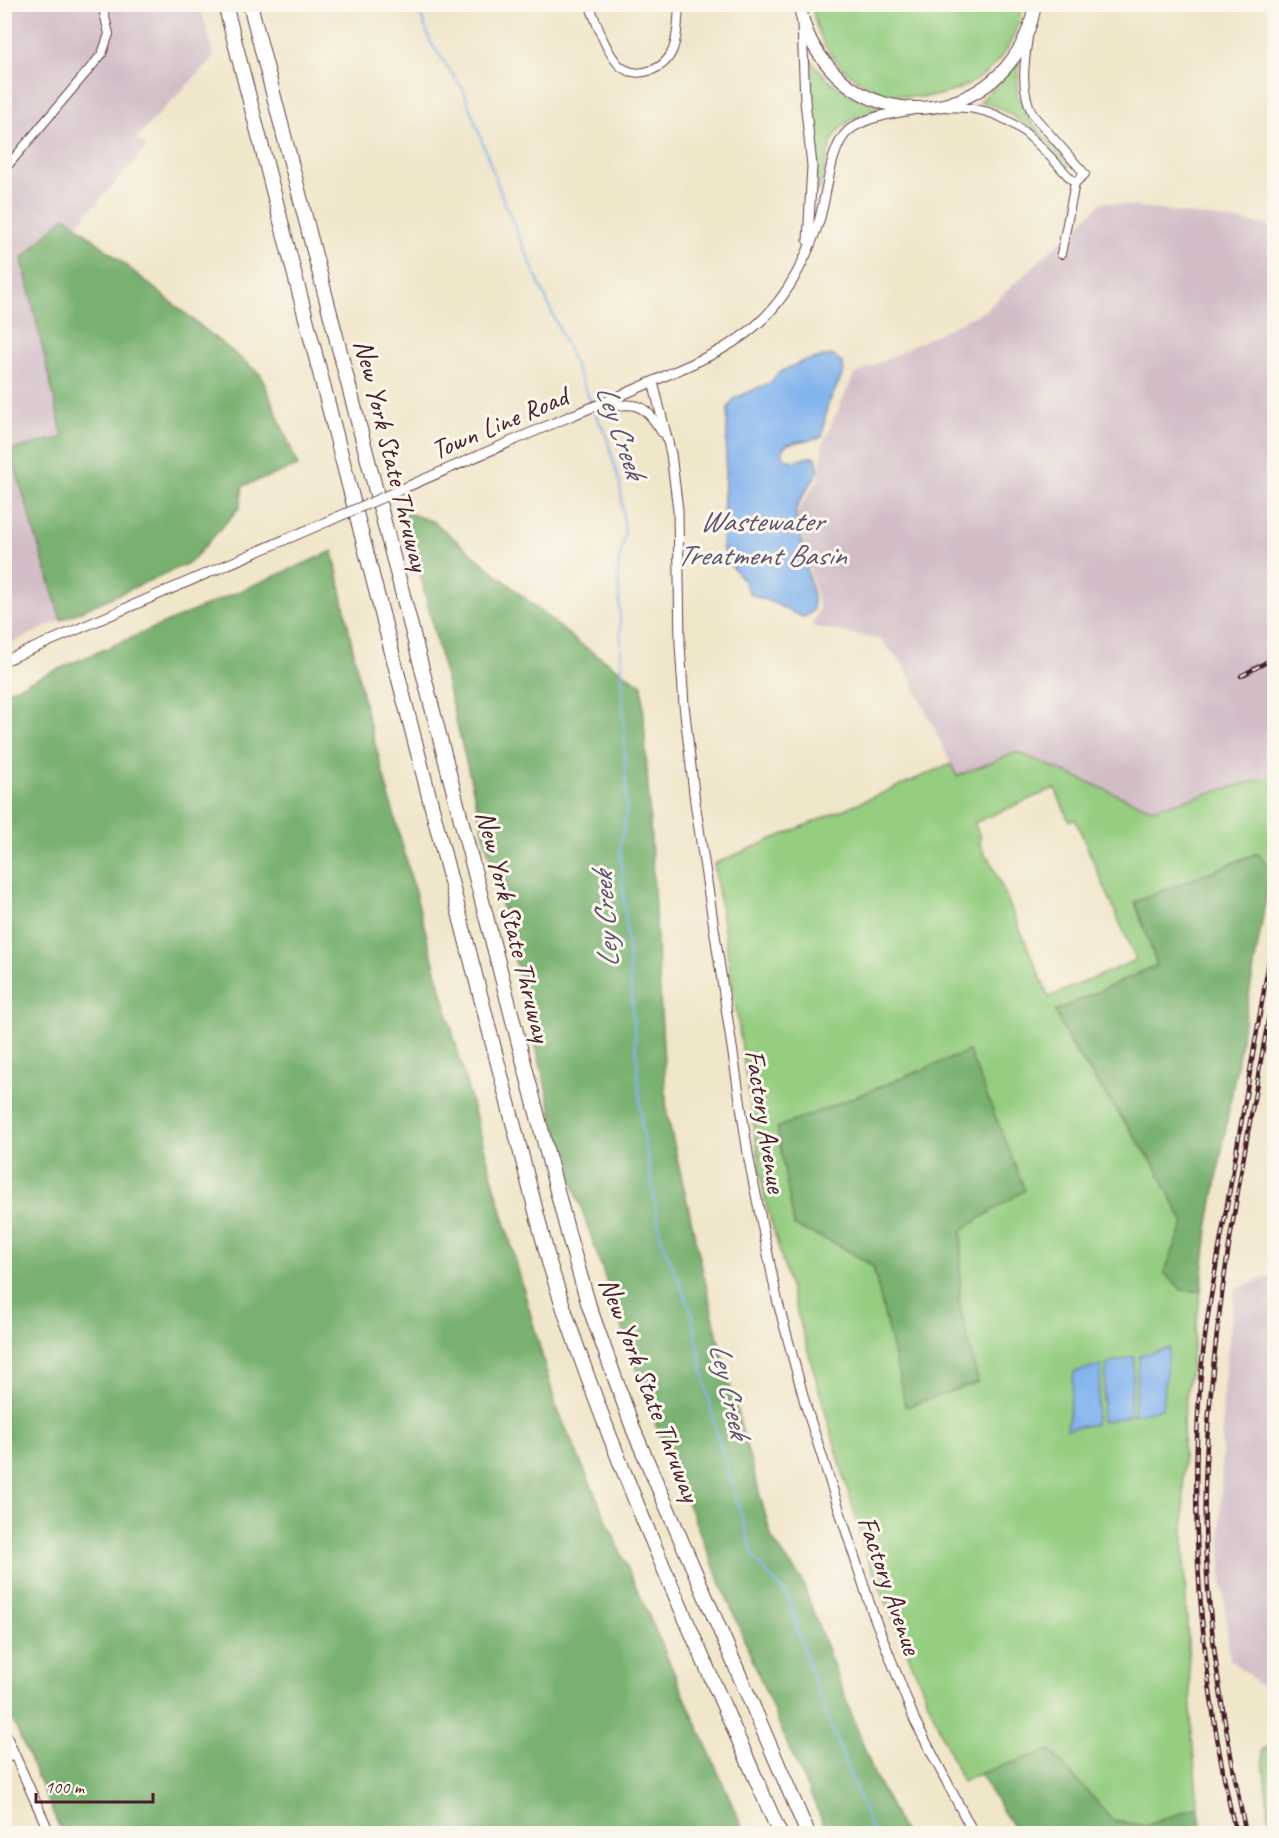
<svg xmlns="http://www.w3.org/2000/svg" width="1279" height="1838" font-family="Caveat,sans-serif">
  <rect width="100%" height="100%" fill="#fbf7ec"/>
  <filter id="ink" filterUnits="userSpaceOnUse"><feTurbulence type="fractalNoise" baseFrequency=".0167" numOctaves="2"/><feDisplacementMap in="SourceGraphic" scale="12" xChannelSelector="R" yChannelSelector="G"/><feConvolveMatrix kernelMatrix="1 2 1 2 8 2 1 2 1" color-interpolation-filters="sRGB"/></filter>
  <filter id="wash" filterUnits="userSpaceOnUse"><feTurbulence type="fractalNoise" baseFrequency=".008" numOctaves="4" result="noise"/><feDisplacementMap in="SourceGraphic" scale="24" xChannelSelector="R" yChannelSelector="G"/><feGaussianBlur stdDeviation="1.35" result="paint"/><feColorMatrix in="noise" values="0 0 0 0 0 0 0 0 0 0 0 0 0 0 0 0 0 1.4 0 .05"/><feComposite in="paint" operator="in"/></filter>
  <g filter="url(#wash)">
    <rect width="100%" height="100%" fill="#f0e6ca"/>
    <!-- industrial -->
    <g fill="#d2bdc7">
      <polygon points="4,5 200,5 214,57 136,138 147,147 77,225 65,217 22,259 63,437 11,451 61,620 5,646"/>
      <polygon points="1103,202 1274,226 1274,776 1151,809 1017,752 957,776 903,664 881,640 812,626 819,608 796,514 819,478 823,443 854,375 986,310"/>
      <polygon points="1274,1274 1274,1693 1255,1682 1249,1674 1230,1660 1221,1568 1221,1509 1223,1388 1235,1290"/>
    </g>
    <!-- green -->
    <g fill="#95ce81" stroke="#707656" stroke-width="1.5" fill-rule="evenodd">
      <path d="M812,5V4L1022,5C1005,128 828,127 812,5Z"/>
      <path d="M810,59C829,85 852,99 883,109C874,113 864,114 855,118C822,135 830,165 818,193Z"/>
      <path d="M1019,60L1017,94L1025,115L1069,164L1070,167L1065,166C1039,142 1017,108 980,102Z"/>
      <path d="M1017,752L1151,809L1274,776V853L1271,870L1257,853L1135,902L1157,965L1056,1011L1070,1044L1156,1167L1184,1224L1181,1290L1201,1291L1183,1419L1184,1558L1192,1734L1198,1807L1145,1826L1113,1821L1050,1750L979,1774L962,1782L867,1557L765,1200L714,864L951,764L957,776ZM1055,788L1069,821L1075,819L1136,960L1049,997L989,857L986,858L979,841L981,839L974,823ZM795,1226L962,1230L959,1303L978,1382L906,1406L873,1266L839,1245Z"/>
      <polygon points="1274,1744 1274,1833 1271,1834 1262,1750"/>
    </g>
    <!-- forest -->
    <g fill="#78b16f" stroke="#61684d" stroke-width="1.5">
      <polygon points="65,216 261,375 298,466 243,486 240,507 191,562 61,620 10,450 63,437 22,259"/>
      <polygon points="405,512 434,522 580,644 642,685 667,1114 724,1364 772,1539 801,1579 874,1774 904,1833 828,1833 789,1748 659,1434 561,1149"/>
      <polygon points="333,551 363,699 467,1086 556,1406 745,1833 62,1833 5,1703 5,692"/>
      <polygon points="1258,853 1271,870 1208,1229 1201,1291 1182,1290 1164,1273 1184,1224 1156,1167 1070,1043 1055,1011 1157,965 1135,902"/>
      <polygon points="969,1051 1025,1190 962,1230 959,1303 978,1382 906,1407 873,1266 839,1245 794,1226 777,1128"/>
      <polygon points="1050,1750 1114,1821 1145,1826 1198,1807 1203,1833 1017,1833 979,1774"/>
    </g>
    <!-- water -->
    <g fill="#82b4ee" stroke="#666a8c" stroke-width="1.5">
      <path d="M832,355L842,363L844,371L827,407L822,437L787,444L783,448V456C797,468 802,454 816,457L819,470L798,504L795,513L813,597V610L808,615L802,617L774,603L750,594L743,580L726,559L722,545L728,408L735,398L771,382L778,373L801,362Z"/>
      <polygon points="1169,1348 1162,1408 1133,1415 1140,1355"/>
      <polygon points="1135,1356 1129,1416 1101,1422 1107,1364"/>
      <polygon points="1102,1365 1095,1424 1067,1429 1074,1372"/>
    </g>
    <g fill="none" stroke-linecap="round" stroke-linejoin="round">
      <!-- stream -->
      <g stroke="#82b4ee" stroke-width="2">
        <polyline points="417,4 431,43 463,89 505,204 592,405"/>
        <polyline points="594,410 606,435 620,484 625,533 618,566 627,811 620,847 642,1125 661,1238 691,1311 713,1420 754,1558 787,1595 812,1676 873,1834"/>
      </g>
    </g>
  </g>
  <g filter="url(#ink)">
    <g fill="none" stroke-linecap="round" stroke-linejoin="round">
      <!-- minor casing -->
      <g stroke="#633d43" stroke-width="10">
        <g id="minor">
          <path d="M589,4C597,23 604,48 618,64C624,71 635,74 644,72C679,66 677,33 679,4"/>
          <path d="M1028,37C1024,65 1020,89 1033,115L1085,174L1075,183L1061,254"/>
          <path d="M945,107C955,108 965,107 974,109C1019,115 1045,153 1075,183"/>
          <polyline points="4,170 102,54 109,34 102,4"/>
          <polyline points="4,1759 15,1755"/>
        </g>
      </g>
      <!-- tertiary casing -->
      <g stroke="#633d43" stroke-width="11">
        <g id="tertiary">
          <polyline points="802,24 805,101 812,166 808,241"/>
          <polyline points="653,382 671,454 678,510 680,645 684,705 695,802 749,1160 777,1299 807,1410 872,1611 915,1721 974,1834"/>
          <path d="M602,408C637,402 643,402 662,432"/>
          <path d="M402,489C459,464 516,439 573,415C605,402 638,389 669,374C704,359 739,344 766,316C790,291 808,254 819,221C827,197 829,148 848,131C865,117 890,114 912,110"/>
          <polyline points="4,661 326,522"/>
          <polyline points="4,1731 50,1834"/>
        </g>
      </g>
      <!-- primary casing -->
      <g stroke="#633d43" stroke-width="14">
        <path id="primary" d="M800,4C802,25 812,46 825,62C891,146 1019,108 1035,4"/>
      </g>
      <!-- motorway casing -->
      <g stroke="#633d43" stroke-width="16">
        <g id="motorway">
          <path d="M225,4L549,1262C609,1458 698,1645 780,1834"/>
          <polyline points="250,4 569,1237 589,1306 634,1431 808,1834"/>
        </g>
      </g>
      <!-- minor -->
      <use href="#minor" stroke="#fff" stroke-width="8"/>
      <!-- tertiary -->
      <use href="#tertiary" stroke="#fff" stroke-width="9"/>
      <!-- primary -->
      <use href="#primary" stroke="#fff" stroke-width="12"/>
      <!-- motorway -->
      <use href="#motorway" stroke="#fff" stroke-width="14"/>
      <!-- rail casing -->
      <g stroke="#4a1f2b" stroke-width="4.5">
        <g id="rail">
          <polyline points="1241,676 1274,658"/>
          <path d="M1236,1834C1202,1685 1189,1535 1200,1384C1205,1320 1218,1256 1229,1194C1244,1106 1259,1019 1274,932"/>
          <path d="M1246,1834C1223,1719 1202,1604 1205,1487C1210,1318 1245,1153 1274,987"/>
        </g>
      </g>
      <!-- rail -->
      <use href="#rail" stroke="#fbf7ec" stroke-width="2" stroke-dasharray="7" stroke-linecap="butt"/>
      <!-- tertiary-bridge casing -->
      <g stroke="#633d43" stroke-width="11" stroke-linecap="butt">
        <polyline id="tertiary-bridge" points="326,522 402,489"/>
      </g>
      <!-- tertiary-bridge -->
      <use href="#tertiary-bridge" stroke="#fff" stroke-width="9"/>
    </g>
  </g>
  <g text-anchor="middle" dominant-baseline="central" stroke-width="6" stroke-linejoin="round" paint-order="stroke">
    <!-- street labels -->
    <g font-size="28" fill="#4a1f2b" stroke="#fbf7ec">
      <text transform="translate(499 423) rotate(-23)">Town Line Road</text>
      <text transform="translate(392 455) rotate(76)">New York State Thruway</text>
      <text transform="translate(514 926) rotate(76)">New York State Thruway</text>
      <text transform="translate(766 1121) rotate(81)">Factory Avenue</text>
      <text transform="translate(650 1389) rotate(69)">New York State Thruway</text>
      <text transform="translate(890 1585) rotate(71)">Factory Avenue</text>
    </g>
    <!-- water labels -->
    <g font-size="30" font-style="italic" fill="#5e536f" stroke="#fbf7ec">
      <text transform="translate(621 431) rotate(71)">Ley Creek</text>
      <text x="761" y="521">Wastewater<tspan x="761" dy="34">Treatment Basin</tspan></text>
      <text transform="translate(605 920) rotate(-94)">Ley Creek</text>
      <text transform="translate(730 1390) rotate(77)">Ley Creek</text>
    </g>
  </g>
  <!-- margin -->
  <rect width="1279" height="1838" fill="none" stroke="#fbf7ec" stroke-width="24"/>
  <!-- scale -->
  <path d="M36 1793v9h117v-9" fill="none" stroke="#4a1f2b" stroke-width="3"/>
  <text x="45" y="1793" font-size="18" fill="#4a1f2b" stroke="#fbf7ec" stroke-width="4.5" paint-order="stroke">100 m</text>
</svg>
